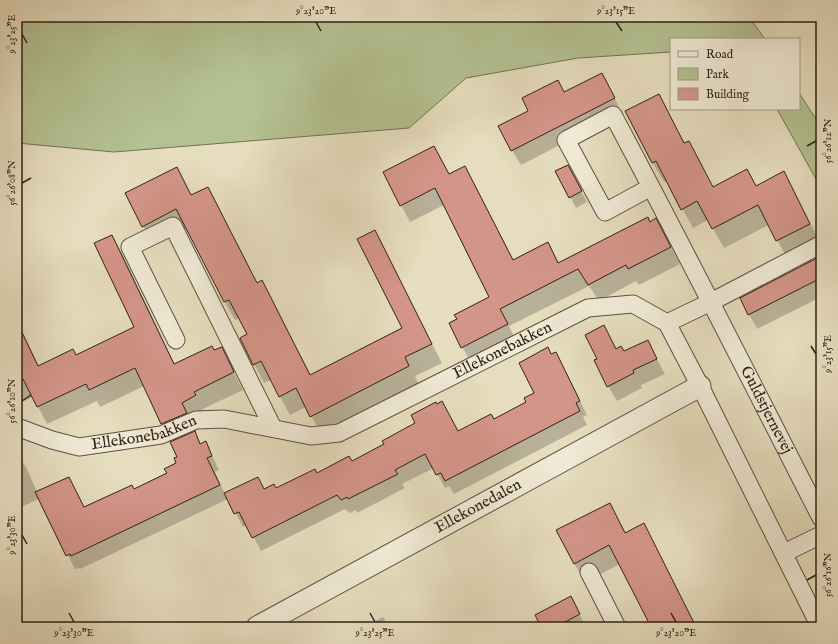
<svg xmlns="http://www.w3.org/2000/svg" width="838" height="644" font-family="'IM FELL English',serif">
  <rect width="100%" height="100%" fill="#e6ddbe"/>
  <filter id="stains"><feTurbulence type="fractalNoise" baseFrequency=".005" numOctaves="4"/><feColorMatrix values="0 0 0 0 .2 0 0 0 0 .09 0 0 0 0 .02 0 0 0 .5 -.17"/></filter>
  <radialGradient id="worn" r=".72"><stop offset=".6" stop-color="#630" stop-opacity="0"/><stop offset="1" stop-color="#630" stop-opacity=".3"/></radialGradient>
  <!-- green -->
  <g fill="#b4c192" stroke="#727154">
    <polygon points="17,17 749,17 765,39 671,39 671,52 578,58 466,78 409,128 114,152 17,143"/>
    <polygon points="799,93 821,127 821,188 777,109 799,109"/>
  </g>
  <!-- shadow -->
  <g fill="#0003">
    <polygon points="610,89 622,113 521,165 512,150 564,93"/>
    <polygon points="659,95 685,144 713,188 756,187 794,192 821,243 788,260 769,225 724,248 708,220 693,228 667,180 664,182 653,163 626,112"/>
    <polygon points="465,167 513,261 548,243 559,264 650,223 666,237 680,264 639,285 636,281 599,301 589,286 509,326 516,341 472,364 462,347 491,297 444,205 410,222 401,205"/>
    <polygon points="176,168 192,196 257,284 262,282 311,375 403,328 374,231 442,363 415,376 419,385 322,435 306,407 290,415 271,380 264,383 254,364 248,335 240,318 235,320 225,302 187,228 154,245 143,226"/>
    <polygon points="557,172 573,176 587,202 576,208"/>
    <polygon points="112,236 122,253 175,365 221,348 243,390 203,409 205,413 191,420 196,431 194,432 201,445 206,443 219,470 215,472 225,494 276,490 351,462 494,420 528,402 535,394 551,356 563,367 587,415 583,417 587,425 454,494 449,486 445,488 434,468 402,484 405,488 357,513 356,510 350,513 345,509 261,551 247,525 243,527 228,499 80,569 79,568 75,569 39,499 17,509 17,453 27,469 37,492 69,478 85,508 134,490 168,474 178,464 178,458 173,442 144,386 100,407 97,401 47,424 33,397 17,404 17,320 39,366 76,356 135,328"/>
    <polygon points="821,257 821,297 757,329 749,314"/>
    <polygon points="604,327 617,350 624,353 647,341 665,374 641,385 642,388 617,401 608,386 599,359"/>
    <polygon points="610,504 626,533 654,544 697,627 652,627 620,564 585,582 574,563"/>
    <polygon points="576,608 586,627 543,627"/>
    <polygon points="383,617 389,627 364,627"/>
  </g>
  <!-- building -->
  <g fill="#d49589" stroke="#302116">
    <polygon points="602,73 615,98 511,151 498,126 528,111 522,98 558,80 564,92"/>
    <polygon points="659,94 684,143 689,141 713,187 747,169 756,186 784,171 810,224 776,241 758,205 712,229 697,201 681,210 656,161 652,163 625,111"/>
    <polygon points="434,146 449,174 465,166 513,260 548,242 558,263 648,217 650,222 656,218 671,247 628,269 626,265 588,285 578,269 500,309 508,324 461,348 449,323 457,319 454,315 489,297 435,188 400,206 383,172"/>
    <polygon points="568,165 582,191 569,198 555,171"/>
    <polygon points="177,167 191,195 208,187 257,283 262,280 310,375 402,328 357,239 375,230 432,344 405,357 409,366 310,417 296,388 279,397 261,361 253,365 240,338 247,334 229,300 224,302 176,209 142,227 125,193"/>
    <polygon points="112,235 174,364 212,346 214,350 222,347 234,372 194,392 196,395 182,403 187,413 161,424 135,368 89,390 86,384 37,407 23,379 17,382 17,322 38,366 73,349 76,355 134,327 94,243"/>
    <polygon points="821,256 821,278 748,315 740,298"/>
    <polygon points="604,325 616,349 621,346 624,351 648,340 657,359 633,370 634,373 607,387 594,360 597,359 585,335"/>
    <polygon points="548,347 551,354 556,352 580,401 576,403 580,411 445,481 441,473 436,475 425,454 395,470 398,474 348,499 347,497 341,500 337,495 252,538 239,512 234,514 224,493 258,477 264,489 274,484 276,488 315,469 317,473 349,456 352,461 384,444 382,441 415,423 411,415 436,402 437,404 442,401 458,431 491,414 494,419 526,402 524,398 534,393 519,363"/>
    <polygon points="195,431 200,444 206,441 212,456 207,458 220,485 71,556 70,554 66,556 35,492 69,477 84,507 132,485 134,489 167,473 164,469 176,463 174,458 177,457 170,442"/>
    <polygon points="610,503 625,533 644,523 696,627 651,627 609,545 574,564 556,530"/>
    <polygon points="571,596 580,614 556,627 541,627 535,615"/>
  </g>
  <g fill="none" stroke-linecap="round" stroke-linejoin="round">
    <!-- minor casing -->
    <g stroke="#5e5040" stroke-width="19">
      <g id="minor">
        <path id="s1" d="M651,187L605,212L566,140L613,115C684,248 752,383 821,518"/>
        <polyline points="667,323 711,302 818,246"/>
        <polyline points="176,340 130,247 173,226 273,428"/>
        <path id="s2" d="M17,427L52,440L79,447L161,435L196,420L224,419L311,436L339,433L588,308L633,304L667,323L700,386L820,627"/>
        <polyline points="784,553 821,535"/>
        <polyline points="589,572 617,627"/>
      </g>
    </g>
    <!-- tertiary casing -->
    <g stroke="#5e5040" stroke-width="23">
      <g id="tertiary">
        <path id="s3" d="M257,627L700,386"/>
      </g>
    </g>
    <!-- minor -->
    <use href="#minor" stroke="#efe9d5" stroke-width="17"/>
    <!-- tertiary -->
    <use href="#tertiary" stroke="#efe9d5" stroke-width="21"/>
  </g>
  <!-- ticks -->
  <path fill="none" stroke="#302116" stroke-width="1.5" d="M316,22L321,31M616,22L622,31M22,34L27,43M807,146L816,141M22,183L31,178M811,346L816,354M22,401L31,395M22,535L27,544M807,580L816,575M69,613L74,622M370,613L375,622M671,613L676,622"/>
  <g text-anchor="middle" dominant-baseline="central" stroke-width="3" stroke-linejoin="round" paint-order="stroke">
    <!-- street labels -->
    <g font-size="16" fill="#302116" stroke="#efe9d5">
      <text stroke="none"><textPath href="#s2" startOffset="514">Ellekonebakken</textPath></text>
      <text stroke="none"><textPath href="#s1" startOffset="520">Guldstjernevej</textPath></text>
      <text stroke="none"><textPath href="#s2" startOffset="132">Ellekonebakken</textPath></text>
      <text stroke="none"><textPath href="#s3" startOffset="252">Ellekonedalen</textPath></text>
    </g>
  </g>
  <!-- margin -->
  <rect width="838" height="644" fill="none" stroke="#e6ddbe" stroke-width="44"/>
  <!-- legend -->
  <rect x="670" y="38" width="130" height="72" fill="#efe9d5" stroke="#a39989"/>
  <rect x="678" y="51" width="20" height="6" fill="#efe9d5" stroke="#a39989"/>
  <text x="706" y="58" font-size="12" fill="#302116">Road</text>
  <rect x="678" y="68" width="20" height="12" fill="#b4c192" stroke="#a39989"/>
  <text x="706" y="78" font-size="12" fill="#302116">Park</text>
  <rect x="678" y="88" width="20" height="12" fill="#d49589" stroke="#a39989"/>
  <text x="706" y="98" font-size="12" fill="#302116">Building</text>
  <rect x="22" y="22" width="794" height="600" fill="none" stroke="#302116" stroke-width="1.5"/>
  <g font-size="10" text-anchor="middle" fill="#302116">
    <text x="316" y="14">9°23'20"E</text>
    <text x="616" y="14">9°23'15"E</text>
    <text transform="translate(11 34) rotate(-90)" y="4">9°23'25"E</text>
    <text transform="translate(827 141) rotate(-90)" y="4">56°26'12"N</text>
    <text transform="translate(11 183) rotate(-90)" y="4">56°26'08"N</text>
    <text transform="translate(827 354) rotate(-90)" y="4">9°23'15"E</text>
    <text transform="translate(11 401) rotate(-90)" y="4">56°26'10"N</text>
    <text transform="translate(11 535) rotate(-90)" y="4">9°23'30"E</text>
    <text transform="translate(827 575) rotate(-90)" y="4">56°26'16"N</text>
    <text x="74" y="636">9°23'30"E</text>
    <text x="375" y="636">9°23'25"E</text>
    <text x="676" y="636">9°23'20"E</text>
  </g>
  <rect width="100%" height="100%" filter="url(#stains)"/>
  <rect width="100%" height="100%" fill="url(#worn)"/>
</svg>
